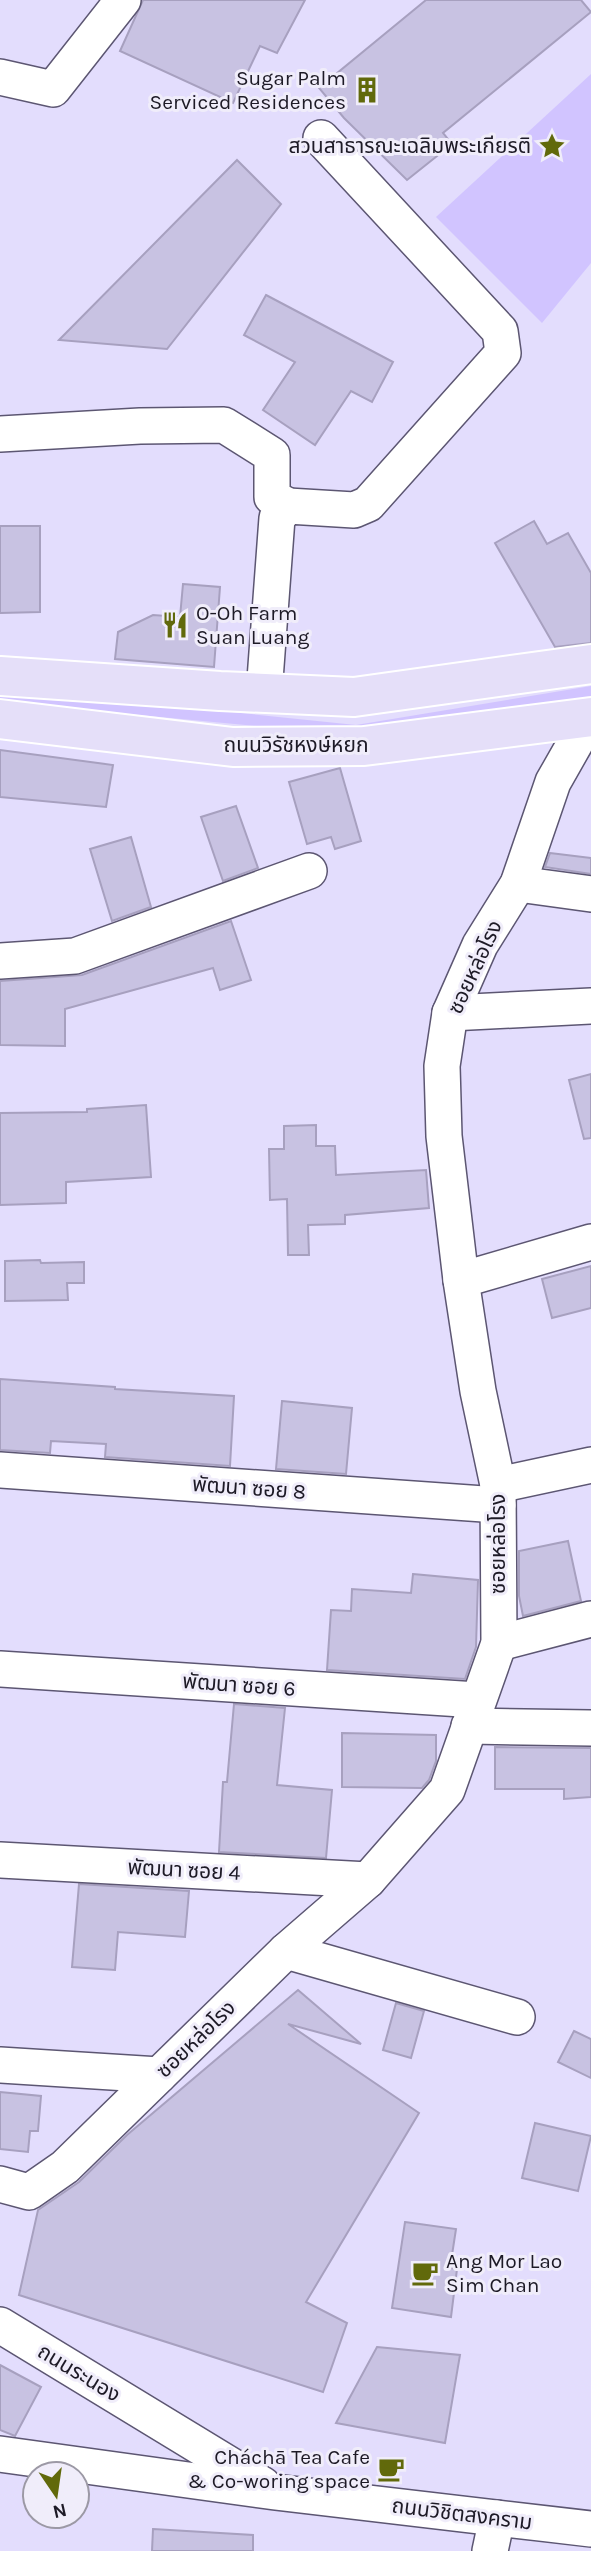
<svg xmlns="http://www.w3.org/2000/svg" width="591" height="2551" font-family="Karla,'Noto Sans Thai',sans-serif">
  <rect width="100%" height="100%" fill="#e3ddfd"/>
  <!-- green -->
  <g fill="#d1c4ff">
    <polygon points="591,74 591,263 542,323 436,217"/>
    <polygon points="591,686 591,697 582,699 353,735 0,702 0,688 356,725"/>
  </g>
  <!-- building -->
  <g fill="#c8c2e2" stroke="#a7a0bf" stroke-width="2">
    <polygon points="143,0 305,0 277,53 260,46 233,103 120,51"/>
    <polygon points="426,0 581,0 591,12 443,133 452,144 407,180 344,118 319,88"/>
    <polygon points="237,160 281,204 167,349 59,340"/>
    <polygon points="266,295 393,362 372,402 351,391 315,445 263,410 295,362 244,335"/>
    <polygon points="534,521 547,544 568,533 591,573 591,643 555,647 495,543"/>
    <polygon points="0,526 40,526 40,612 0,613"/>
    <polygon points="183,584 220,587 214,667 115,659 118,632 153,615 180,617"/>
    <polygon points="0,750 113,765 106,807 0,797"/>
    <polygon points="340,768 361,841 335,849 331,837 307,844 289,782"/>
    <polygon points="236,806 258,868 223,881 201,817"/>
    <polygon points="131,837 151,907 112,921 90,849"/>
    <polygon points="550,853 591,858 591,874 545,867"/>
    <polygon points="231,921 251,980 220,990 213,968 65,1009 65,1046 0,1045 0,981 82,975"/>
    <polygon points="591,1074 591,1138 584,1139 569,1080"/>
    <polygon points="146,1105 151,1177 66,1182 66,1203 0,1205 0,1113 87,1112 87,1109"/>
    <polygon points="316,1125 316,1146 335,1146 336,1175 426,1170 429,1208 345,1215 345,1224 308,1225 309,1255 288,1255 287,1199 270,1200 269,1149 284,1149 284,1126"/>
    <polygon points="40,1260 41,1263 84,1262 84,1283 67,1283 68,1300 5,1301 5,1261"/>
    <polygon points="591,1266 591,1308 552,1318 542,1279"/>
    <polygon points="0,1379 115,1387 115,1389 234,1396 230,1466 105,1457 106,1444 51,1441 50,1453 0,1450"/>
    <polygon points="282,1401 352,1408 346,1474 276,1469"/>
    <polygon points="568,1541 581,1601 523,1616 519,1596 519,1551"/>
    <polygon points="413,1574 478,1580 476,1647 465,1679 327,1670 331,1610 351,1611 352,1589 411,1593"/>
    <polygon points="234,1704 285,1708 277,1785 332,1790 326,1858 219,1852 223,1782 227,1782"/>
    <polygon points="342,1733 436,1735 436,1761 429,1780 422,1788 342,1787"/>
    <polygon points="495,1747 591,1748 591,1797 564,1799 564,1789 495,1789"/>
    <polygon points="79,1884 189,1891 185,1937 118,1932 115,1970 72,1967"/>
    <polygon points="298,1990 361,2044 288,2024 419,2113 306,2302 347,2323 323,2392 19,2295 38,2210 79,2182 127,2135"/>
    <polygon points="396,2003 424,2011 411,2058 383,2050"/>
    <polygon points="574,2031 591,2039 591,2078 558,2062"/>
    <polygon points="0,2092 41,2096 38,2131 30,2131 28,2152 0,2149"/>
    <polygon points="535,2123 591,2136 578,2191 522,2178"/>
    <polygon points="405,2222 456,2229 450,2268 457,2269 451,2317 392,2308"/>
    <polygon points="377,2347 460,2355 445,2443 336,2423"/>
    <polygon points="0,2365 41,2387 15,2436 0,2430"/>
    <polygon points="153,2529 253,2535 253,2551 152,2551"/>
  </g>
  <g fill="none" stroke-linecap="round" stroke-linejoin="round">
    <!-- minor casing -->
    <g stroke="#5c5672" stroke-width="38">
      <g id="minor">
        <polyline points="0,77 53,89 123,0"/>
        <polyline points="0,434 140,426 224,425 272,455 272,497 288,506"/>
        <polyline points="264,693 277,518 288,506 354,510 368,504 503,353 500,331 321,138"/>
        <polyline points="518,884 591,894"/>
        <polyline points="0,961 75,956 309,871"/>
        <polyline points="450,1013 591,1006"/>
        <polyline points="461,1280 591,1242"/>
        <polyline points="0,1470 498,1505"/>
        <polyline points="498,1485 591,1465"/>
        <polyline points="499,1643 591,1619"/>
        <polyline points="0,1669 477,1700"/>
        <polyline points="469,1726 591,1728"/>
        <polyline points="0,1860 368,1880"/>
        <polyline points="286,1951 517,2017"/>
        <polyline points="0,2065 159,2075"/>
        <polyline points="0,2184 29,2192 65,2167 286,1951 368,1880 447,1790 499,1643 498,1485 478,1391 461,1280 444,1136 442,1066 450,1013 480,945 518,884 553,782 590,717"/>
        <polyline points="0,2325 263,2485"/>
        <polyline points="0,2454 275,2492 591,2529"/>
        <polyline points="490,2551 497,2518"/>
      </g>
    </g>
    <!-- major casing -->
    <g stroke="#fff" stroke-width="42">
      <g id="major">
        <polyline points="0,676 220,691 354,697 591,664"/>
        <polyline points="0,719 233,747 364,746 591,717"/>
      </g>
    </g>
    <!-- minor -->
    <use href="#minor" stroke="#fff" stroke-width="35"/>
    <!-- major -->
    <use href="#major" stroke="#e5dff9" stroke-width="38"/>
  </g>
  <!-- icons -->
  <defs>
    <g id="building-bare" transform="scale(2.1)"><path d="M-4-6H4V6H1V3H-1V6H-4ZM-2.5-4.3h1.7v1.8h-1.7ZM.8-4.3h1.7v1.8H.8ZM-2.5-1h1.7V.8h-1.7ZM.8-1h1.7V.8H.8Z" fill="#61690b" stroke="#f0edfa" stroke-width="2.5" paint-order="stroke"/></g>
    <g id="sight-bare" transform="scale(2.1)"><path d="M0-6L1.8-2.2L6-1.7L2.9 1.2L3.7 5.4L0 3.3L-3.7 5.4L-2.9 1.2L-6-1.7L-1.8-2.2Z" fill="#61690b" stroke="#f0edfa" stroke-width="2.5" paint-order="stroke"/></g>
    <g id="restaurant-bare" transform="scale(2.1)"><path d="M-5-6h1v4h1v-4h1v4h1v-4h1v5L-1.5 .5V6h-2V.5L-5-1ZM5-6V6H3V1.5H1.5Q1.5-4 5-6Z" fill="#61690b" stroke="#f0edfa" stroke-width="2.5" paint-order="stroke"/></g>
    <g id="cafe-bare" transform="scale(2.1)"><path d="M-5.5-4.5H6V0H3Q3 3.5 0 3.5H-2.5Q-5.5 3.5-5.5 0ZM3-3.2v2h1.7v-2ZM-6 4.5H4V6H-6Z" fill="#61690b" stroke="#f0edfa" stroke-width="2.5" paint-order="stroke"/></g>
  </defs>
  <g fill-rule="evenodd">
    <use href="#building-bare" x="367" y="90"/>
    <use href="#sight-bare" x="552" y="146"/>
    <use href="#restaurant-bare" x="175" y="625"/>
    <use href="#cafe-bare" x="425" y="2273"/>
    <use href="#cafe-bare" x="391" y="2469"/>
  </g>
  <g text-anchor="middle" dominant-baseline="central" stroke-width="6" stroke-linejoin="round" paint-order="stroke">
    <!-- poi labels -->
    <g font-size="21" fill="#1d1a26" stroke="#f0edfa" text-anchor="end">
      <text x="346" y="78">Sugar Palm<tspan x="346" dy="24">Serviced Residences</tspan></text>
      <text x="531" y="146">สวนสาธารณะเฉลิมพระเกียรติ</text>
      <text x="196" y="613" text-anchor="start">O-Oh Farm<tspan x="196" dy="24">Suan Luang</tspan></text>
      <text x="446" y="2261" text-anchor="start">Ang Mor Lao<tspan x="446" dy="24">Sim Chan</tspan></text>
      <text x="370" y="2457">Cháchā Tea Cafe<tspan x="370" dy="24">&amp; Co-woring space</tspan></text>
    </g>
    <!-- street labels -->
    <g font-size="21" fill="#1d1a26" stroke="#f0edfa">
      <text x="296" y="745">ถนนวิรัชหงษ์หยก</text>
      <text transform="translate(475 967) rotate(-65)">ซอยหล่อโรง</text>
      <text transform="translate(249 1488) rotate(4)">พัฒนา ซอย 8</text>
      <text transform="translate(498 1544) rotate(-90)">ซอยหล่อโรง</text>
      <text transform="translate(239 1685) rotate(4)">พัฒนา ซอย 6</text>
      <text transform="translate(184 1870) rotate(3)">พัฒนา ซอย 4</text>
      <text transform="translate(196 2039) rotate(-44)">ซอยหล่อโรง</text>
      <text transform="translate(79 2373) rotate(31)">ถนนระนอง</text>
      <text transform="translate(462 2514) rotate(7)">ถนนวิชิตสงคราม</text>
    </g>
  </g>
  <!-- north arrow -->
  <g transform="translate(56 2495) rotate(167)"><circle r="33" fill="#f0edfa" stroke="#9c99a5" stroke-width="2"/>
  <path d="M0-5L12 26L0 18L-12 26Z" fill="#61690b"/>
  <text y="-10" font-size="19" font-weight="bold" text-anchor="middle" fill="#1d1a26">N</text>
  </g>
</svg>
